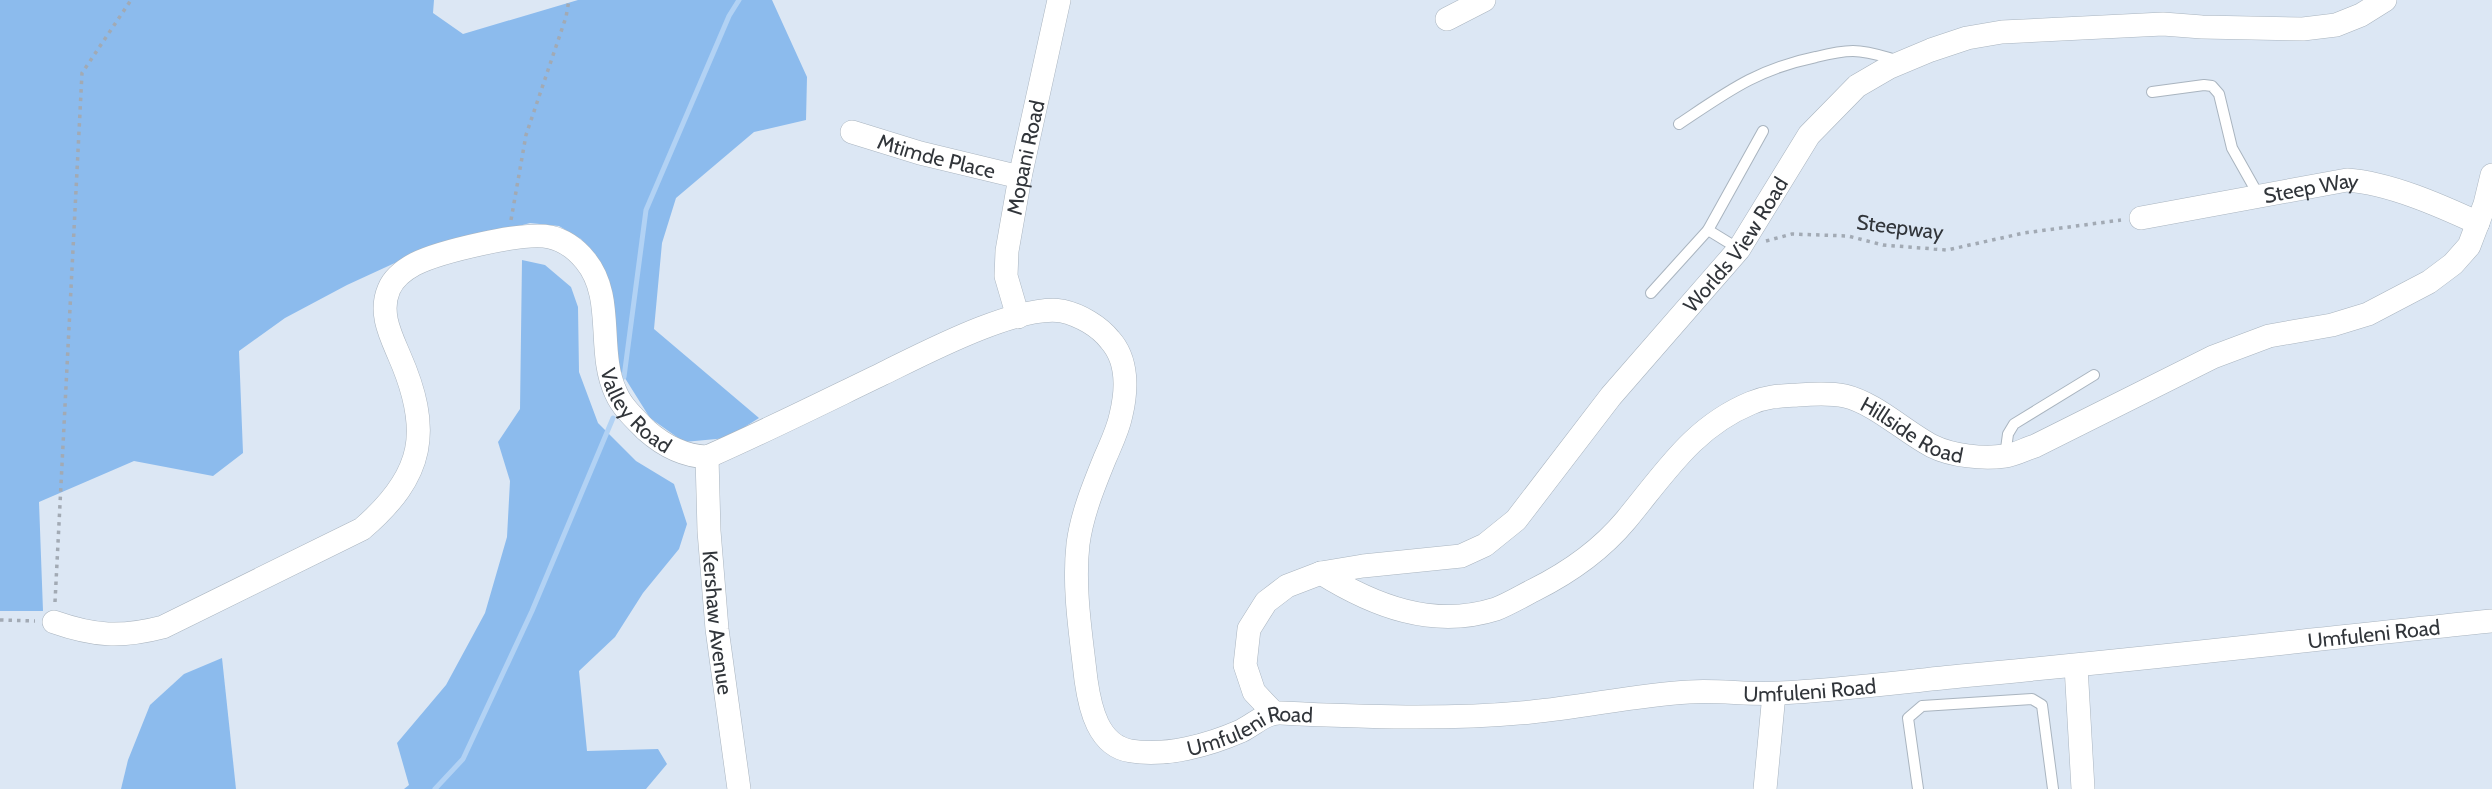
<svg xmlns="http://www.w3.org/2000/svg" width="2492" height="789" font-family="Cabin,sans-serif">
  <rect width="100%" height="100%" fill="#dce7f4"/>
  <!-- green -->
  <g fill="#8cbbed">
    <polygon points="0,0 434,0 433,13 463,34 578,0 772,0 807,77 806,120 754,132 676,198 662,243 654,329 759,418 727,438 684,442 650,418 618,367 607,279 597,258 581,239 559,226 530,223 410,256 347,285 285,318 239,351 243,453 213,476 134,461 39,502 43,611 0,611"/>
    <polygon points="522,260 545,265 571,287 578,307 579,372 598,423 636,461 674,484 687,524 679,549 643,593 615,637 579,671 587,751 658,749 667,764 646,789 404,789 409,785 397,743 446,685 485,613 507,537 510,481 498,442 520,409"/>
    <polygon points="222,658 236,789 121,789 128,760 150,705 184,674"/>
  </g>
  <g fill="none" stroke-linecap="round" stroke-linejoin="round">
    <!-- stream -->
    <g stroke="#b2d2f4" stroke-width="5">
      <polyline points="624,377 646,210 729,16 739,0"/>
      <polyline points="435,789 463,759 532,611 613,418"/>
    </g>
    <!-- service casing -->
    <g stroke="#a9b4bf" stroke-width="12">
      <g id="service">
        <polyline points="2152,92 2204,85 2212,86 2219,94 2232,148 2259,196"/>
        <path d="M1679,124C1727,92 1757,69 1816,57C1828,54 1841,51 1853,51C1868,51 1882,56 1896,60"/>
        <polyline points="1708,230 1739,249"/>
        <polyline points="1651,293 1708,230 1763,131"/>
        <polyline points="2005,456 2008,434 2014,424 2094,375"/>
        <polyline points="1918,789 1908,718 1922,706 2032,699 2042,705 2053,789"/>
      </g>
    </g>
    <!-- minor casing -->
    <g stroke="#a9b4bf" stroke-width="24">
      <g id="minor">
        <polyline points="1447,19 1484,0"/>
        <path id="s1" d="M852,132L920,153L1020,177"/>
        <path id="s2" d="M2141,218L2347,180C2389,183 2439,205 2478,223"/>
        <path id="s3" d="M1018,317L1006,276L1007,251L1020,177L1059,0"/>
        <path id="s4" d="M707,457L709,531L717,629L739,789"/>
        <path id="s5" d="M1321,573C1374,606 1433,629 1496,609C1509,604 1522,596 1534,590C1568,573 1601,550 1626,520C1665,473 1693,427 1751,403C1767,396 1781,396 1798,395C1812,394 1831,393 1845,396C1875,403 1905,432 1932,446C1952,456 1983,459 2005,456C2015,455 2025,449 2035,446L2213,357L2269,336L2332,325L2368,314L2429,282L2453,264L2469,246L2485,204L2492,175"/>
        <path id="s6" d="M54,622C94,636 121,638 163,627L362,529C425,475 432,430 399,355C390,334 379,312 389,289C394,277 404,270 415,264C439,252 524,231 550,237C563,240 576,249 585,260C616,297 596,351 616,393C622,407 635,419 646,430C664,446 683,456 707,457C766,431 824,402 882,374C923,354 1017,304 1062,311C1080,315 1099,326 1110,340C1128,360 1127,390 1121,415C1118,430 1111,444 1105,458C1094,485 1082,514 1078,544C1073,589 1081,635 1086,680C1090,708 1098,746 1131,751C1166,757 1209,745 1241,731C1255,724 1266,712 1281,713C1364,717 1449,720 1531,712C1584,707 1636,695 1689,692C1719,690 1750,695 1780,693C1840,690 1901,682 1961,676C2138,660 2315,639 2492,621"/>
        <polyline points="2076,666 2083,789"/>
        <path id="s7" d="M1273,712L1254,692L1245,665L1249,629L1266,602L1287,586L1321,573L1363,566L1461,556L1485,545L1516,520L1611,396L1739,249L1809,135L1857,86L1888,68L1931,50L1967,38L2002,32L2163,24L2202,27L2303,29L2336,25L2361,15L2385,0"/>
        <polyline points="1765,789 1774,694"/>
      </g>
    </g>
    <!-- path -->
    <g stroke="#a2aab4" stroke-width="3.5" stroke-dasharray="3.5 5" stroke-linecap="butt">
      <polyline points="511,220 526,135 566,17 569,0"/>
      <polyline points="1766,241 1792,234 1848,236 1883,245 1947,250 2024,233 2121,220"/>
      <polyline points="55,602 82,73 131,0"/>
      <polyline points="0,620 35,621"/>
    </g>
    <!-- service -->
    <use href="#service" stroke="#fff" stroke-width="10"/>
    <!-- minor -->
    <use href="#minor" stroke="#fff" stroke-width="23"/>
  </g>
  <g text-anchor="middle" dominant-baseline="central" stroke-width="7" stroke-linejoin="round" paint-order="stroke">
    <!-- street labels -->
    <g font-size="21" fill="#31353a" stroke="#dce7f4">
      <text stroke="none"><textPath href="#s1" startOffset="88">Mtimde Place</textPath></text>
      <text stroke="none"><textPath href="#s3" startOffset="163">Mopani Road</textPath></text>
      <text stroke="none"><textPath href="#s2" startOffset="173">Steep Way</textPath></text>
      <text transform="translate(1900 227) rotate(7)">Steepway</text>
      <text stroke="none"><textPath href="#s7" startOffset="747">Worlds View Road</textPath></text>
      <text stroke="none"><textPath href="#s6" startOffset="980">Valley Road</textPath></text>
      <text stroke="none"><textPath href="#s5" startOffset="688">Hillside Road</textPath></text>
      <text stroke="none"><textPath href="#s4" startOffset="166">Kershaw Avenue</textPath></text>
      <text stroke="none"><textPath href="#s6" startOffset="3211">Umfuleni Road</textPath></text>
      <text stroke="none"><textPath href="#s6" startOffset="2644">Umfuleni Road</textPath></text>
      <text stroke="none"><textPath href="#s6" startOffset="2079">Umfuleni Road</textPath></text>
    </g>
  </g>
</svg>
